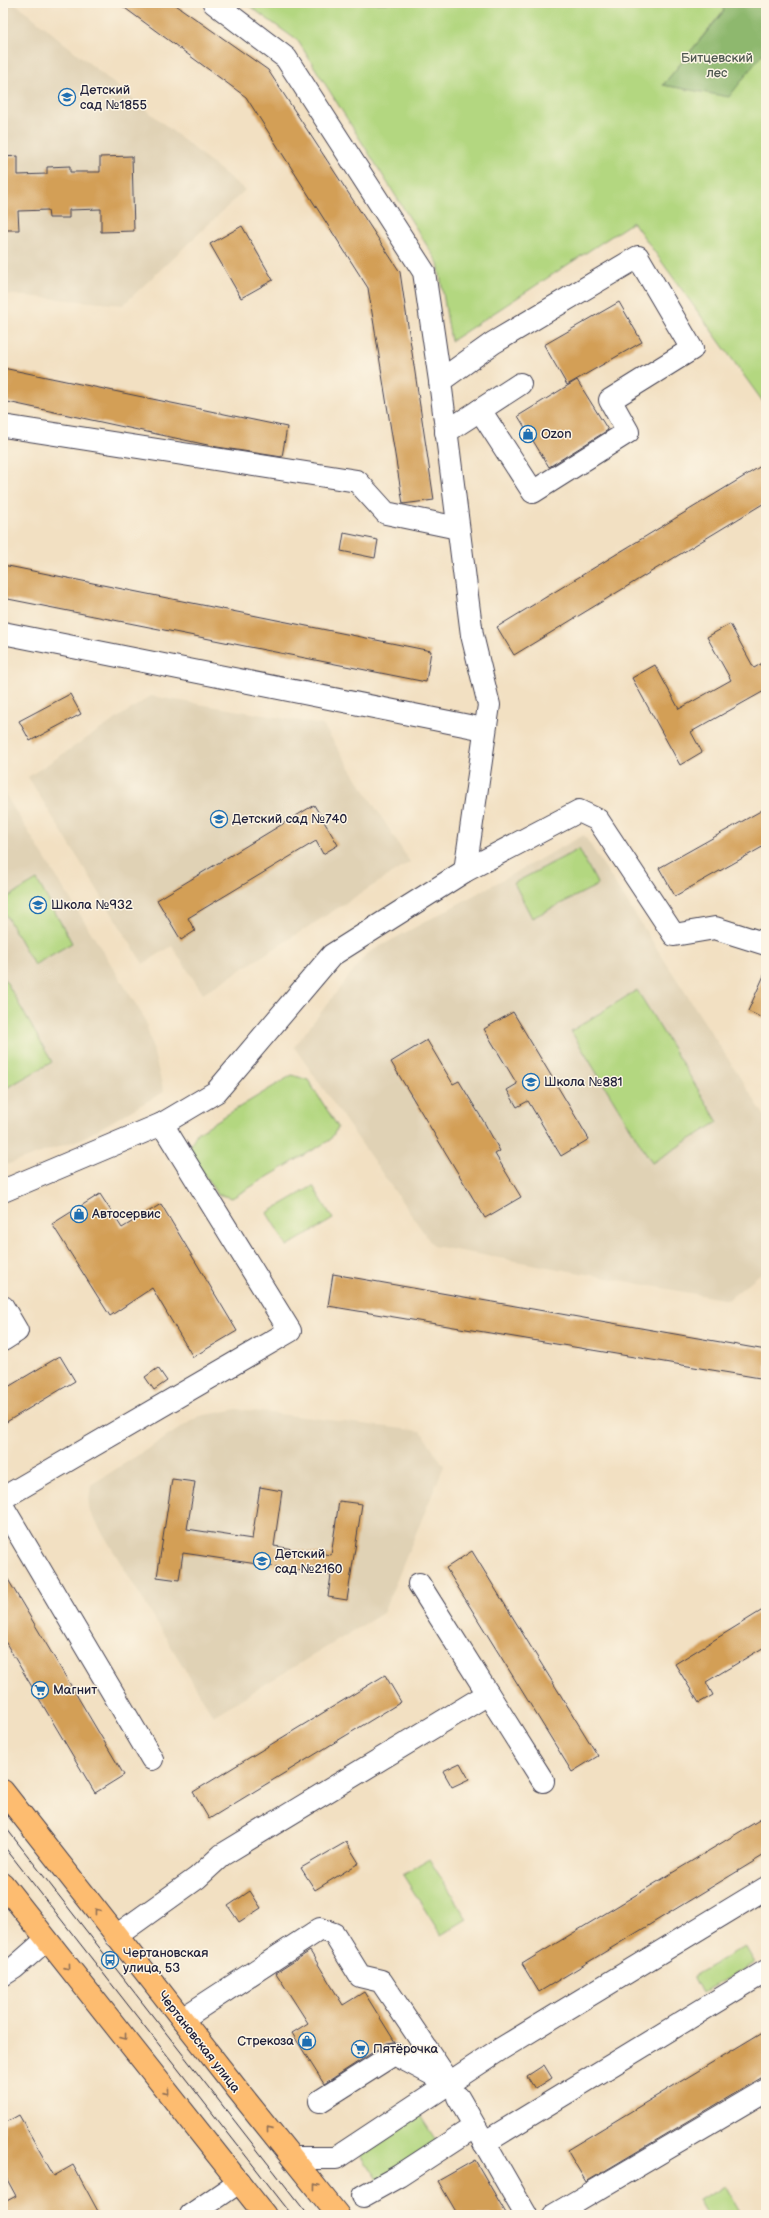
<svg xmlns="http://www.w3.org/2000/svg" width="769" height="2218" font-family="'Balsamiq Sans',sans-serif">
  <rect width="100%" height="100%" fill="#fcf5e5"/>
  <filter id="ink" filterUnits="userSpaceOnUse"><feTurbulence type="fractalNoise" baseFrequency=".025" numOctaves="2"/><feDisplacementMap in="SourceGraphic" scale="8" xChannelSelector="R" yChannelSelector="G"/><feConvolveMatrix kernelMatrix="1 2 1 2 8 2 1 2 1" color-interpolation-filters="sRGB"/></filter>
  <filter id="wash" filterUnits="userSpaceOnUse"><feTurbulence type="fractalNoise" baseFrequency=".012" numOctaves="4" result="noise"/><feDisplacementMap in="SourceGraphic" scale="16" xChannelSelector="R" yChannelSelector="G"/><feGaussianBlur stdDeviation="0.9" result="paint"/><feColorMatrix in="noise" values="0 0 0 0 0 0 0 0 0 0 0 0 0 0 0 0 0 1.4 0 .05"/><feComposite in="paint" operator="in"/></filter>
  <g filter="url(#wash)">
    <rect width="100%" height="100%" fill="#f2e0c2"/>
    <!-- built -->
    <g fill="#e0d2b5">
      <polygon points="3,3 15,3 245,190 123,305 3,294"/>
      <polygon points="151,696 323,725 410,862 203,994 172,946 143,964 28,777"/>
      <polygon points="3,791 145,1019 164,1092 81,1139 3,1166"/>
      <polygon points="584,835 766,1118 766,1269 728,1300 433,1246 294,1047 366,954"/>
      <polygon points="237,1409 421,1431 444,1466 383,1613 213,1716 88,1509 91,1485 199,1416"/>
    </g>
    <!-- green -->
    <g fill="#b3d780" stroke="#6a7c5e">
      <polygon points="245,3 721,3 724,10 663,85 729,96 766,49 766,406 633,222 451,341 438,263 298,41"/>
      <polygon points="579,849 598,885 532,918 514,883"/>
      <polygon points="37,880 72,943 34,965 3,910 3,900"/>
      <polygon points="3,976 52,1062 3,1090"/>
      <polygon points="637,990 718,1122 652,1163 571,1031"/>
      <polygon points="292,1075 308,1080 338,1127 330,1140 232,1198 217,1194 188,1149 197,1133"/>
      <polygon points="313,1186 333,1219 287,1246 267,1213"/>
      <polygon points="429,1859 467,1919 441,1935 403,1875"/>
      <polygon points="745,1946 755,1963 702,1993 693,1976"/>
      <polygon points="419,2114 439,2145 380,2184 360,2154"/>
      <polygon points="725,2185 742,2215 707,2215 698,2200"/>
    </g>
    <!-- forest -->
    <polygon fill="#8eb86e" stroke="#586d54" points="721,3 766,3 766,49 729,97 663,85 724,11"/>
    <g id="blocks">
      <!-- building -->
      <g fill="#d39f56">
        <polygon points="118,3 173,3 268,70 400,272 434,500 403,504 368,288 246,97"/>
        <polygon points="18,156 18,175 47,174 47,167 70,166 70,172 100,172 100,157 132,156 134,231 101,232 101,209 69,210 69,218 49,218 48,210 18,211 19,230 3,230 3,157"/>
        <polygon points="242,226 273,280 241,298 210,244"/>
        <polygon points="619,302 642,342 567,385 544,345"/>
        <polygon points="3,368 287,427 282,457 217,447 3,401"/>
        <polygon points="577,380 608,430 549,467 518,416"/>
        <polygon points="766,463 766,502 514,655 497,627"/>
        <polygon points="344,533 378,540 375,558 341,551"/>
        <polygon points="3,565 431,651 426,682 3,598"/>
        <polygon points="730,624 754,668 766,661 766,690 691,732 702,752 680,765 632,678 655,665 679,709 731,680 707,637"/>
        <polygon points="70,694 81,714 30,741 19,721"/>
        <polygon points="314,805 338,845 323,854 316,841 188,918 195,931 181,940 157,900"/>
        <polygon points="766,808 766,845 675,896 659,868"/>
        <polygon points="766,971 766,1020 748,1011"/>
        <polygon points="513,1012 589,1139 561,1156 528,1101 517,1107 507,1090 517,1084 484,1029"/>
        <polygon points="427,1040 453,1084 459,1081 484,1122 500,1151 495,1154 521,1197 485,1218 391,1062"/>
        <polygon points="100,1194 122,1228 161,1204 237,1331 193,1357 152,1288 110,1316 52,1224"/>
        <polygon points="333,1274 766,1350 766,1379 328,1306"/>
        <polygon points="60,1356 75,1381 3,1424 3,1390"/>
        <polygon points="158,1368 167,1381 154,1390 145,1377"/>
        <polygon points="172,1479 195,1482 187,1529 252,1539 260,1487 282,1491 274,1546 331,1555 339,1501 362,1504 347,1600 328,1597 331,1575 183,1553 179,1580 157,1577"/>
        <polygon points="472,1551 598,1756 572,1772 446,1568"/>
        <polygon points="3,1571 124,1775 95,1793 3,1638"/>
        <polygon points="766,1608 766,1646 706,1682 713,1695 699,1703 675,1664"/>
        <polygon points="385,1675 401,1702 209,1819 193,1792"/>
        <polygon points="460,1763 469,1779 452,1787 443,1771"/>
        <polygon points="766,1816 766,1854 539,1992 522,1964"/>
        <polygon points="346,1842 359,1863 315,1890 301,1868"/>
        <polygon points="250,1891 261,1908 239,1922 228,1906"/>
        <polygon points="310,1951 343,2005 364,1992 395,2042 387,2043 324,2084 292,2033 308,2023 276,1973"/>
        <polygon points="766,2030 766,2075 586,2182 567,2150"/>
        <polygon points="544,2065 552,2078 535,2089 527,2076"/>
        <polygon points="19,2115 54,2176 73,2165 100,2215 3,2215 3,2203 16,2196 3,2172 3,2124"/>
        <polygon points="475,2160 507,2215 458,2215 438,2181"/>
      </g>
    </g>
  </g>
  <g filter="url(#ink)">
    <use href="#blocks" fill-opacity="0" stroke="#413e4f" stroke-width="1"/>
    <g fill="none" stroke-linecap="round" stroke-linejoin="round">
      <!-- minor casing -->
      <g stroke="#413e4f" stroke-width="24">
        <g id="minor">
          <polyline points="214,3 286,58 424,272 440,381 472,635 489,705 465,871"/>
          <polyline points="440,381 493,343 638,257 692,349 610,400 628,432 533,492 480,410 520,384"/>
          <polyline points="3,426 357,481 386,513 458,528"/>
          <polyline points="446,432 480,410"/>
          <polyline points="3,633 484,729"/>
          <polyline points="3,1191 162,1124 216,1092 332,955 465,871 579,811 598,820 674,935 715,928 766,944"/>
          <polyline points="3,1307 17,1331 3,1340"/>
          <polyline points="3,1498 290,1331 162,1124"/>
          <polyline points="3,1507 152,1759"/>
          <polyline points="419,1584 543,1781"/>
          <polyline points="116,1936 197,1878 222,1855 488,1694"/>
          <polyline points="3,1975 14,1968 46,1940"/>
          <polyline points="182,2019 320,1929 334,1934 360,1976 381,1981 449,2082"/>
          <polyline points="458,2097 526,2215"/>
          <polyline points="320,2101 394,2054 447,2082"/>
          <polyline points="484,2143 766,1971"/>
          <polyline points="293,2158 336,2158 499,2050 766,1888"/>
          <polyline points="363,2196 399,2176 474,2127"/>
          <polyline points="191,2215 239,2182"/>
          <polyline points="554,2215 766,2090"/>
        </g>
      </g>
      <!-- major casing -->
      <g stroke="#413e4f" stroke-width="24">
        <g id="major">
          <polyline points="3,1791 237,2089 338,2215"/>
          <polyline points="3,1884 265,2215"/>
        </g>
      </g>
      <!-- minor -->
      <use href="#minor" stroke="#fff" stroke-width="22"/>
      <!-- major -->
      <use href="#major" stroke="#fdbc70" stroke-width="22"/>
      <!-- tram -->
      <g stroke="#22223b" stroke-width="1">
        <polyline points="3,1824 308,2215"/>
        <polyline points="3,1845 292,2215"/>
      </g>
    </g>
    <!-- one-way arrows -->
    <defs><path id="oneway-chevron" d="M-2-3.5L2.5 0L-2 3.5" fill="none" stroke-width="1.6" stroke-linecap="round" stroke-linejoin="round"/></defs>
    <g stroke="#906f56">
      <use href="#oneway-chevron" transform="translate(97 1911) rotate(-128)"/>
      <use href="#oneway-chevron" transform="translate(68 1967) rotate(51)"/>
      <use href="#oneway-chevron" transform="translate(124 2037) rotate(52)"/>
      <use href="#oneway-chevron" transform="translate(167 2092) rotate(51)"/>
      <use href="#oneway-chevron" transform="translate(269 2129) rotate(-129)"/>
      <use href="#oneway-chevron" transform="translate(316 2186) rotate(-128)"/>
    </g>
  </g>
  <!-- icons -->
  <defs>
    <g id="school-ring" transform="scale(0.9)"><circle r="9.5" fill="#fcf5e5" stroke="#1f6fb2" stroke-width="1.5"/><path d="M0-5L7-2L0 1L-7-2ZM-4 1L0 2.5L4 1V4Q0 6-4 4Z" fill="#1f6fb2"/></g>
    <g id="shop-ring" transform="scale(0.9)"><circle r="9.5" fill="#fcf5e5" stroke="#1f6fb2" stroke-width="1.5"/><path d="M-5-2.5h2.3a2.7 3.5 0 0 1 5.4 0H5L5.5 6h-11ZM-1.5-2.5h3a1.5 2.3 0 0 0-3 0Z" fill="#1f6fb2"/></g>
    <g id="supermarket-ring" transform="scale(0.9)"><circle r="9.5" fill="#fcf5e5" stroke="#1f6fb2" stroke-width="1.5"/><path d="M-6-5.5h2.5l.6 2H6L4.5 2H-2.5L-4.4-4H-6ZM-1.5 3.2a1.3 1.3 0 1 0 .1 0ZM3 3.2a1.3 1.3 0 1 0 .1 0Z" fill="#1f6fb2"/></g>
    <g id="bus-ring" transform="scale(0.9)"><circle r="9.5" fill="#fcf5e5" stroke="#1f6fb2" stroke-width="1.5"/><path d="M-5-6H5V4H4V6H2V4H-2V6H-4V4H-5ZM-3.5-4V0h7V-4ZM-3.5 1.2v1.5H-2V1.2ZM2 1.2v1.5H3.5V1.2Z" fill="#1f6fb2"/></g>
  </defs>
  <g fill-rule="evenodd">
    <use href="#school-ring" x="67" y="97"/>
    <use href="#shop-ring" x="528" y="434"/>
    <use href="#school-ring" x="219" y="819"/>
    <use href="#school-ring" x="38" y="905"/>
    <use href="#school-ring" x="531" y="1082"/>
    <use href="#shop-ring" x="79" y="1214"/>
    <use href="#school-ring" x="262" y="1561"/>
    <use href="#supermarket-ring" x="40" y="1690"/>
    <use href="#bus-ring" x="110" y="1960"/>
    <use href="#shop-ring" x="307" y="2041"/>
    <use href="#supermarket-ring" x="360" y="2049"/>
  </g>
  <g text-anchor="middle" dominant-baseline="central" stroke-width="3" stroke-linejoin="round" paint-order="stroke">
    <!-- park labels -->
    <g font-size="13" fill="#4e5850" stroke="#fcf5e5">
      <text x="717" y="58">Битцевский<tspan x="717" dy="15">лес</tspan></text>
    </g>
    <!-- poi labels -->
    <g font-size="13" fill="#22223b" stroke="#fcf5e5" text-anchor="start">
      <text x="80" y="90">Детский<tspan x="80" dy="15">сад №1855</tspan></text>
      <text x="541" y="434">Ozon</text>
      <text x="232" y="819">Детский сад №740</text>
      <text x="51" y="905">Школа №932</text>
      <text x="544" y="1082">Школа №881</text>
      <text x="92" y="1214">Автосервис</text>
      <text x="275" y="1554">Детский<tspan x="275" dy="15">сад №2160</tspan></text>
      <text x="53" y="1690">Магнит</text>
      <text x="123" y="1953">Чертановская<tspan x="123" dy="15">улица, 53</tspan></text>
      <text x="294" y="2041" text-anchor="end">Стрекоза</text>
      <text x="373" y="2049">Пятёрочка</text>
    </g>
    <!-- street labels -->
    <g font-size="13" fill="#22223b" stroke="#fcf5e5">
      <text transform="translate(199 2042) rotate(52)">Чертановская улица</text>
    </g>
  </g>
  <!-- margin -->
  <rect width="769" height="2218" fill="none" stroke="#fcf5e5" stroke-width="16"/>
</svg>
